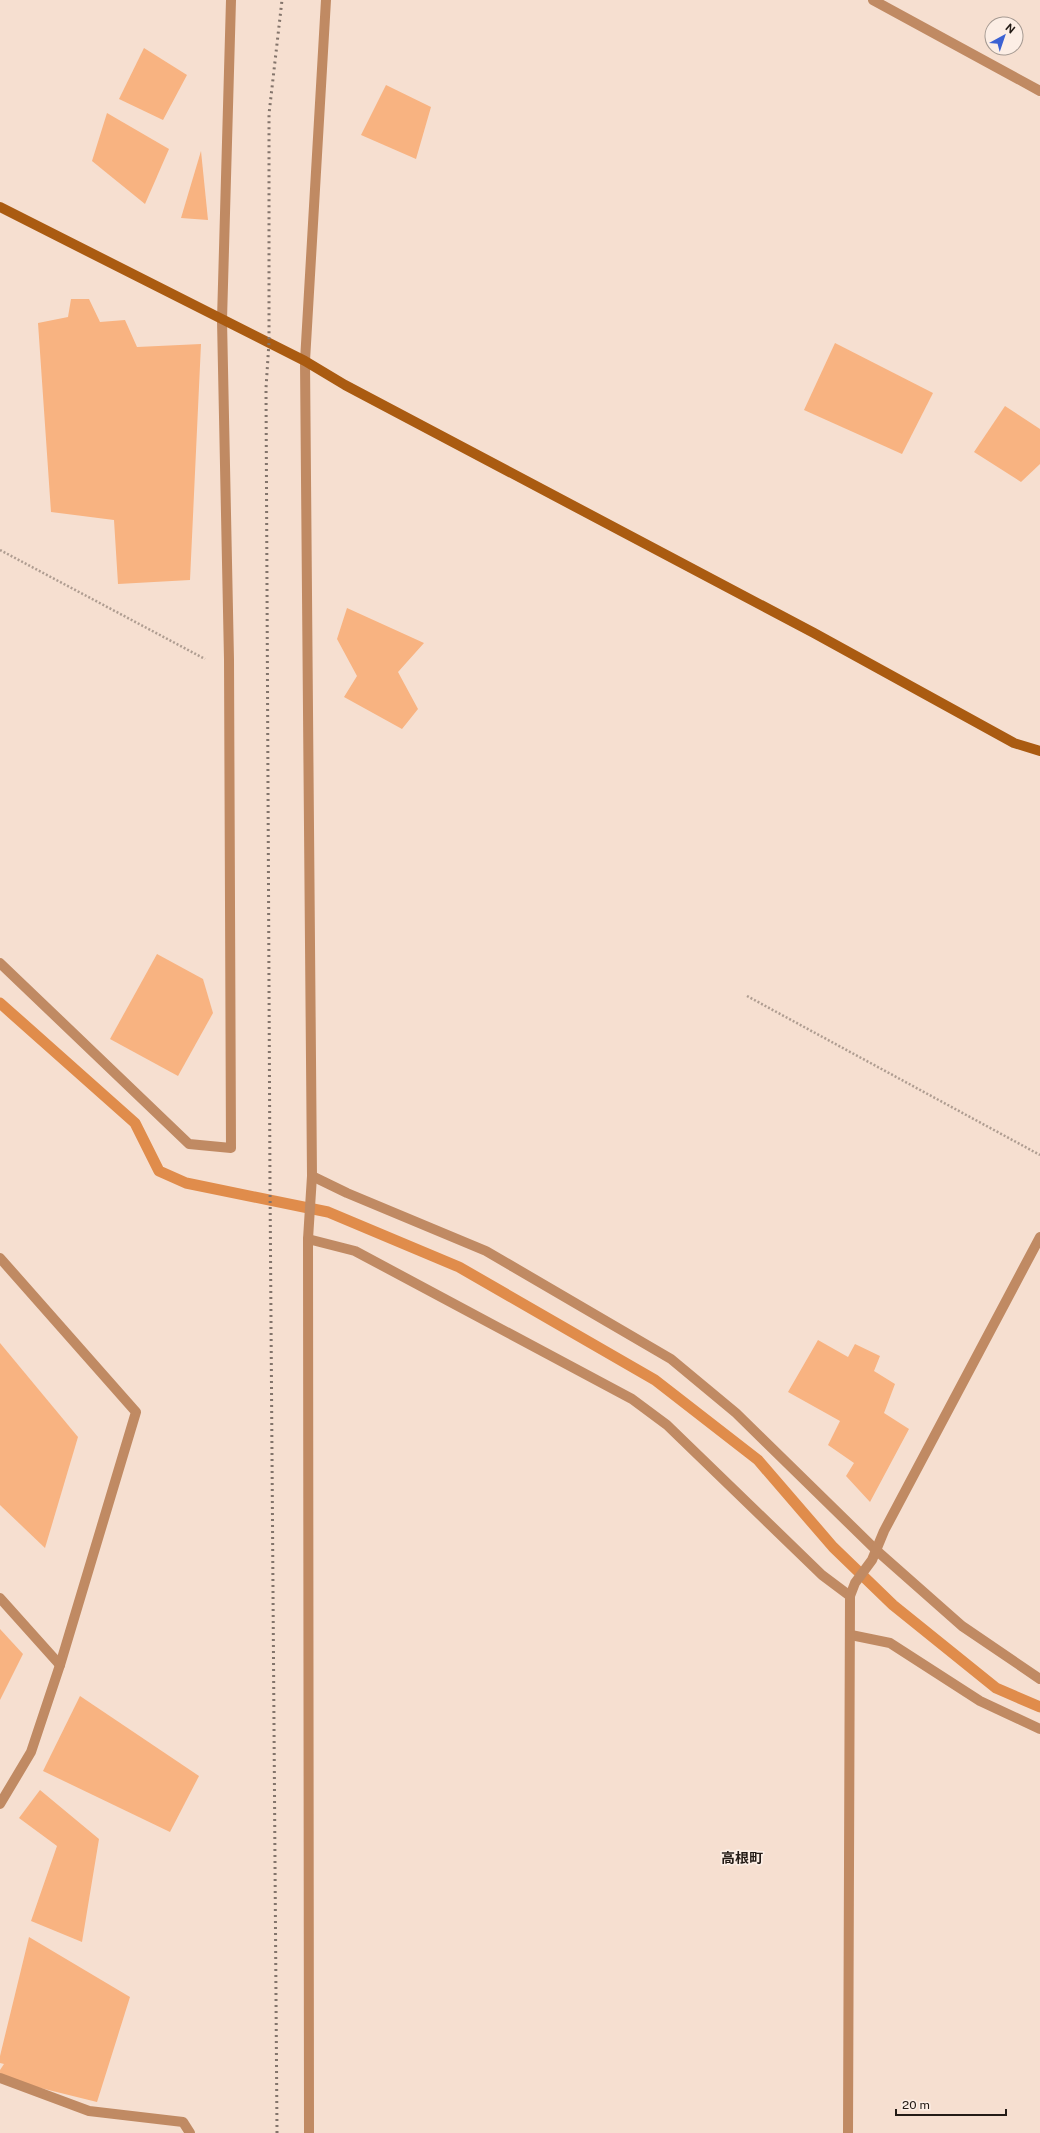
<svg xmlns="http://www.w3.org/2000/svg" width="1040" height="2133" font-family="'Public Sans','Noto Sans JP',sans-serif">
  <rect width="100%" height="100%" fill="#f6dfd0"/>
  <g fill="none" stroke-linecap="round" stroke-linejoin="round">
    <!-- stream -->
    <polyline stroke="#e08c4b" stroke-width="11" points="0,1003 135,1123 159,1171 186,1183 328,1212 459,1267 655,1380 758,1460 833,1547 893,1605 996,1688 1040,1707"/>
  </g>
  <!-- building -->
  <g fill="#f8b381">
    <polygon points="144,48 187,75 163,120 119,99"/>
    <polygon points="386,85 431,107 416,159 361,135"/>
    <polygon points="107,113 169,149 145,204 92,161"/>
    <polygon points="201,151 208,220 181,218"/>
    <polygon points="71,299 89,299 100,322 125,320 137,347 201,344 190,580 118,584 114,520 51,512 38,323 68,317"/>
    <polygon points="835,343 933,393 902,454 804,410"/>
    <polygon points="1005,406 1040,429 1040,464 1021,482 974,452"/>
    <polygon points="347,608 424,643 398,672 418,709 402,729 344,697 357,676 337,639"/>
    <polygon points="157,954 203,979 213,1013 178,1076 110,1039"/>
    <polygon points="818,1340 848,1357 855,1344 880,1356 874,1371 895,1384 884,1413 909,1429 870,1502 846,1476 854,1463 828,1445 840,1421 788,1392"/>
    <polygon points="0,1343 78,1437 45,1548 0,1505"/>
    <polygon points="0,1629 23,1654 0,1700"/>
    <polygon points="80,1696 199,1776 170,1832 43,1771"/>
    <polygon points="40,1790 99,1839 82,1942 31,1921 57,1846 19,1818"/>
    <polygon points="29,1937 130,1997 97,2102 0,2078 0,2070 4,2064 0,2063 0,2056"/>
  </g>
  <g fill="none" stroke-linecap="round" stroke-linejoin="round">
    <!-- path -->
    <g stroke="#af9d91" stroke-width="2.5" stroke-dasharray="2 2" stroke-linecap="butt">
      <polyline points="0,550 205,659"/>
      <polyline points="747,996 1040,1155"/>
    </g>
    <!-- street -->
    <g stroke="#c08a63" stroke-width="10">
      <polyline points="873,0 1040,91"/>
      <polyline points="0,963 189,1144 231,1148 229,659 222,320 231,0"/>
      <polyline points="312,1176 347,1193 486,1251 671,1359 736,1413 876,1550 962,1626 1040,1679"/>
      <polyline points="308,1239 355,1251 632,1399 667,1425 822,1575 850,1596"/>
      <polyline points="0,1258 136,1412 60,1665 31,1752 0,1804"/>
      <polyline points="0,1598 60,1665"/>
      <polyline points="851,1635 890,1643 980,1701 1040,1729"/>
      <polyline points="0,2078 89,2111 183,2122 190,2133"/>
      <polyline points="309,2133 308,1239 312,1176 305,361 326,0"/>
      <polyline points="848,2133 850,1596 855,1583 872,1560 884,1531 1040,1237"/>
    </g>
    <!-- secondary -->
    <polyline stroke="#aa5b11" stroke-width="10" points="0,207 305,361 345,385 814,633 1014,743 1040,751"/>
    <!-- rail -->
    <polyline stroke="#83746b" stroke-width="3" stroke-dasharray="2 4" stroke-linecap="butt" points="277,2133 270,1184 266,388 269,342 269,114 282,0"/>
  </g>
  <g text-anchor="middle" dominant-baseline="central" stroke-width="3.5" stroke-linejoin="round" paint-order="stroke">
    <!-- quarter labels -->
    <g font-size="14" font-weight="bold" fill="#231b16" stroke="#fceee5">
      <text x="742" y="1858">高根町</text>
    </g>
  </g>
  <!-- north arrow -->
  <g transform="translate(1004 36) rotate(40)"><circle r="19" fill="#fceee5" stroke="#a59a92"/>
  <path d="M0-3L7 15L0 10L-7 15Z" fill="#3c62d3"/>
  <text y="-6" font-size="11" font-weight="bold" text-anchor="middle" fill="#231b16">N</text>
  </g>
  <!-- scale -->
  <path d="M896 2109v6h110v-6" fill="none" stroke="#231b16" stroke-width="2"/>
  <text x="902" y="2109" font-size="12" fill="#231b16" stroke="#fceee5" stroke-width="3" paint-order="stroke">20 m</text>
</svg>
